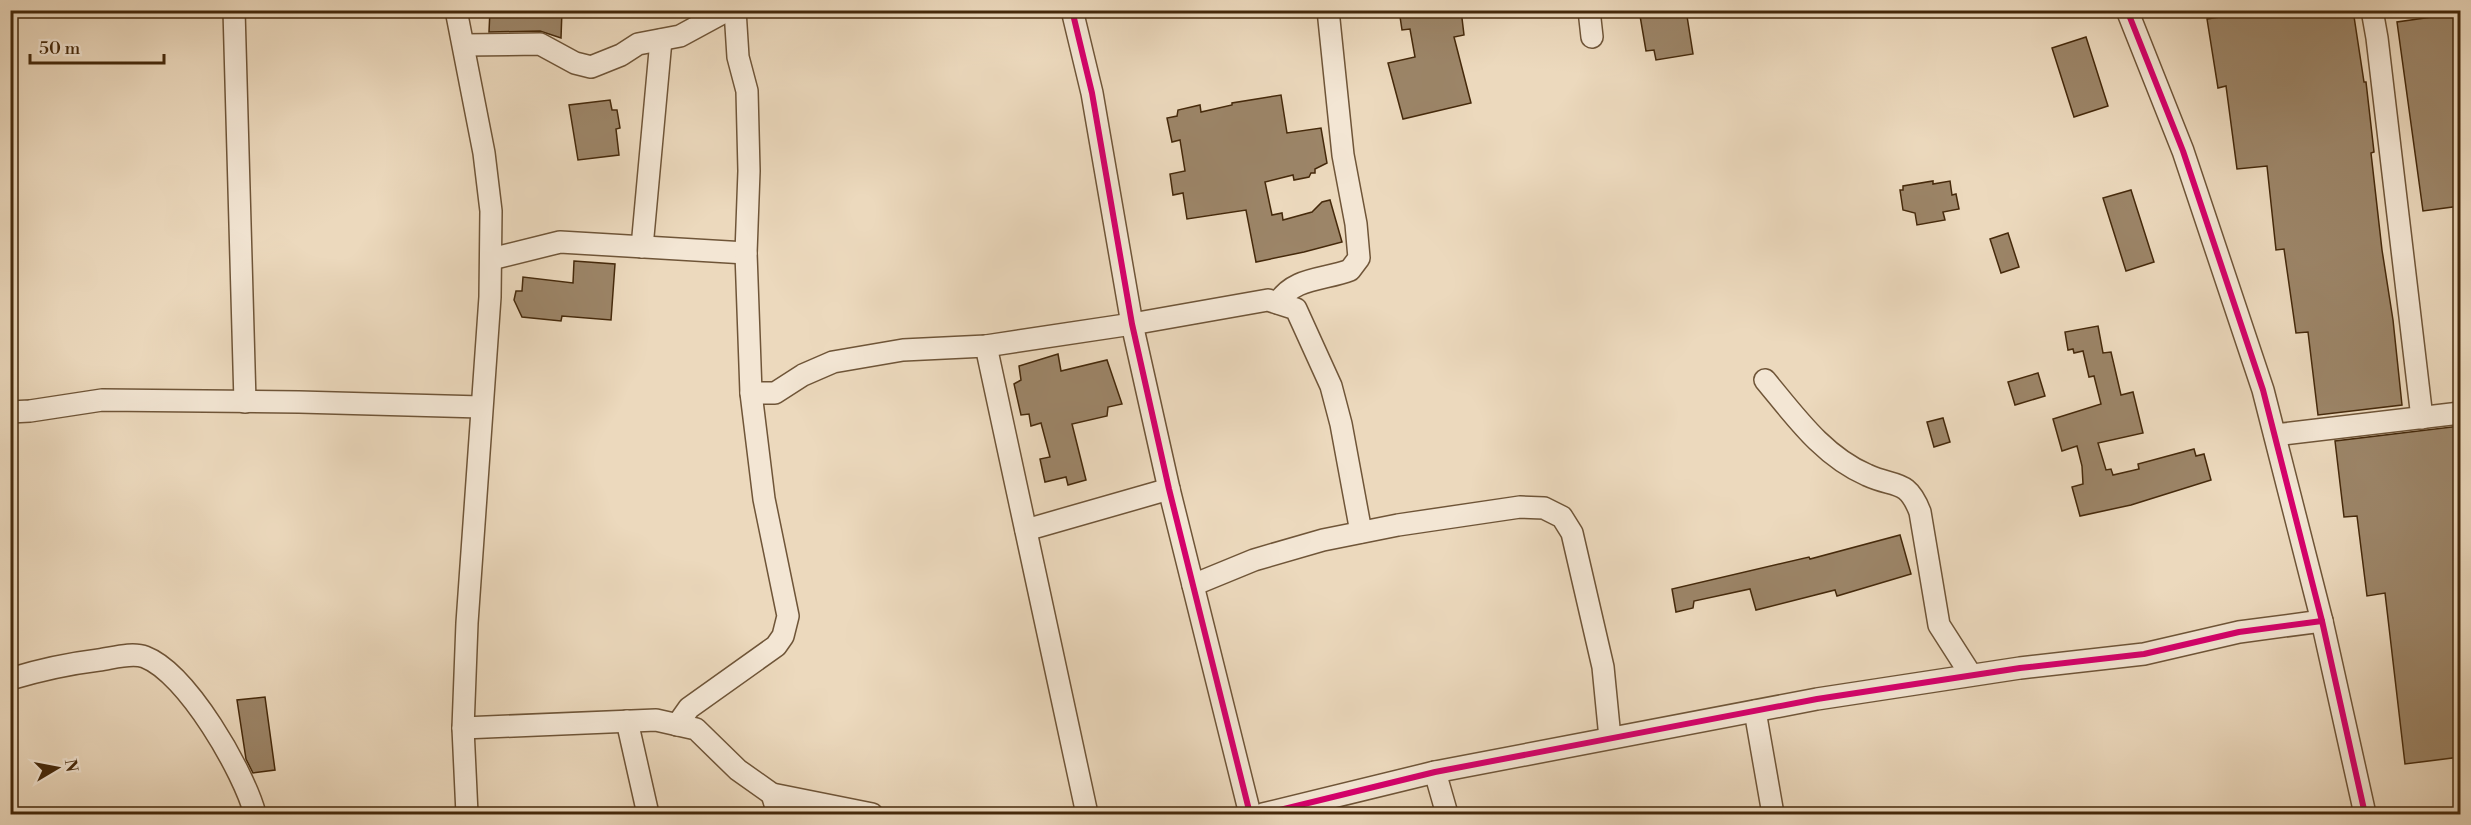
<svg xmlns="http://www.w3.org/2000/svg" width="2471" height="825" font-family="'Libre Bodoni',serif">
  <rect width="100%" height="100%" fill="#ecd9bd"/>
  <filter id="stains"><feTurbulence type="fractalNoise" baseFrequency=".00333" numOctaves="4"/><feColorMatrix values="0 0 0 0 .2 0 0 0 0 .09 0 0 0 0 .02 0 0 0 .5 -.17"/></filter>
  <radialGradient id="worn" r=".72"><stop offset=".6" stop-color="#630" stop-opacity="0"/><stop offset="1" stop-color="#630" stop-opacity=".3"/></radialGradient>
  <!-- building -->
  <g fill="#9c8568" stroke="#45290b" stroke-width="1.5">
    <polygon points="490,10 562,10 561,38 540,31 489,32"/>
    <polygon points="1399,10 1461,10 1464,35 1454,37 1471,103 1403,119 1388,63 1415,57 1410,29 1402,30"/>
    <polygon points="1639,10 1686,10 1693,54 1656,60 1654,50 1646,51"/>
    <polygon points="2265,10 2353,10 2364,82 2366,82 2374,152 2371,153 2382,250 2393,320 2402,405 2318,415 2308,332 2296,333 2284,249 2276,250 2267,166 2237,169 2226,86 2218,88 2207,19"/>
    <polygon points="2460,13 2460,206 2423,211 2397,22"/>
    <polygon points="2086,37 2108,106 2074,117 2052,48"/>
    <polygon points="1281,95 1287,133 1321,128 1327,163 1315,169 1315,173 1311,173 1309,177 1294,180 1293,175 1265,182 1272,215 1282,213 1283,220 1312,212 1322,202 1330,200 1342,242 1304,252 1256,262 1246,210 1187,219 1183,193 1173,195 1170,174 1185,171 1180,140 1172,142 1167,118 1177,116 1178,110 1200,105 1201,112 1232,105 1232,103"/>
    <polygon points="610,100 612,110 617,110 620,128 616,129 619,155 578,160 569,105"/>
    <polygon points="1933,181 1933,184 1950,181 1952,195 1956,194 1959,209 1943,212 1945,220 1917,225 1915,213 1903,210 1900,190 1903,190 1903,186"/>
    <polygon points="2131,190 2154,262 2126,271 2103,198"/>
    <polygon points="2008,233 2019,267 2001,273 1990,239"/>
    <polygon points="574,261 615,264 611,320 562,316 561,321 522,317 514,300 516,291 522,291 523,277 573,283"/>
    <polygon points="2098,326 2103,353 2111,352 2121,395 2133,392 2143,433 2098,443 2106,470 2111,469 2113,475 2139,469 2138,464 2194,449 2196,456 2204,454 2211,480 2131,505 2080,516 2072,487 2083,484 2082,466 2077,446 2062,451 2053,419 2101,404 2094,376 2089,377 2083,351 2074,353 2073,349 2068,350 2065,332"/>
    <polygon points="1058,354 1061,371 1107,360 1122,404 1108,407 1107,416 1072,424 1086,480 1068,485 1066,477 1045,482 1040,459 1050,457 1041,423 1031,426 1029,414 1021,415 1014,384 1021,380 1019,366"/>
    <polygon points="2038,373 2045,396 2015,405 2008,382"/>
    <polygon points="1943,418 1950,442 1934,447 1927,422"/>
    <polygon points="2460,426 2460,757 2405,764 2385,593 2367,596 2357,516 2344,517 2335,441"/>
    <polygon points="1900,535 1911,574 1837,596 1835,590 1756,610 1750,589 1694,601 1693,608 1676,612 1672,589 1809,557 1810,559"/>
    <polygon points="265,697 275,770 253,773 246,759 237,700"/>
  </g>
  <g fill="none" stroke-linecap="round" stroke-linejoin="round">
    <!-- street casing -->
    <g stroke="#6f5538" stroke-width="24">
      <g id="street">
        <polyline points="234,10 245,402"/>
        <polyline points="456,10 484,153 491,211 490,297 467,623 463,728 467,814"/>
        <polyline points="1072,10 1092,93 1132,324 1169,489 1250,814"/>
        <polyline points="1589,10 1592,37"/>
        <polyline points="2127,10 2183,151 2263,390 2322,621 2365,814"/>
        <polyline points="2372,10 2377,38 2422,418"/>
        <polyline points="464,45 540,44 575,63 591,67 621,55 638,44 680,36 728,10"/>
        <polyline points="642,247 661,40"/>
        <polyline points="491,259 560,242 746,253"/>
        <path d="M1278,303C1293,277 1325,280 1350,270L1359,258L1356,224L1343,155L1328,10"/>
        <polyline points="986,346 1087,814"/>
        <path d="M1765,380C1795,416 1823,456 1867,475C1895,488 1907,478 1920,512L1939,625L1971,675"/>
        <polyline points="751,393 775,393 803,375 833,362 903,350 986,346 1132,324 1268,300 1296,309 1331,386 1341,424 1361,532"/>
        <polyline points="10,412 30,411 102,400 299,402 481,407"/>
        <polyline points="2275,435 2460,413"/>
        <polyline points="1026,530 1169,489"/>
        <polyline points="1193,585 1254,560 1323,540 1398,525 1520,507 1544,508 1562,517 1572,533 1603,667 1610,738"/>
        <path d="M10,679C43,669 66,664 99,660C113,658 132,652 145,657C187,673 244,772 255,814"/>
        <polyline points="1755,711 1773,814"/>
        <polyline points="627,721 648,814"/>
        <polyline points="677,725 689,708 776,646 783,636 788,616 764,499 751,393 746,253 749,171 747,91 738,57 735,10"/>
        <polyline points="463,728 656,720 696,729 738,770 772,794 872,814"/>
        <polyline points="1435,772 1447,814"/>
        <polyline points="772,794 778,814"/>
        <polyline points="1263,814 1435,772 1817,699 2020,668 2144,654 2239,632 2322,621"/>
      </g>
    </g>
    <!-- street -->
    <use href="#street" stroke="#f3e6d4" stroke-width="21"/>
    <!-- cycleway casing -->
    <g stroke="#f3e6d4" stroke-width="10">
      <g id="cycleway">
        <polyline points="1072,10 1092,93 1132,324 1169,489 1250,814"/>
        <polyline points="2127,10 2183,151 2263,390 2322,621 2365,814"/>
        <polyline points="1263,814 1435,772 1817,699 2020,668 2144,654 2239,632 2322,621"/>
      </g>
    </g>
    <!-- cycleway -->
    <use href="#cycleway" stroke="#d6006c" stroke-width="6"/>
  </g>
  <!-- margin -->
  <rect width="2471" height="825" fill="none" stroke="#ecd9bd" stroke-width="36"/>
  <rect x="12" y="12" width="2447" height="801" fill="none" stroke="#45290b" stroke-width="3"/>
  <rect x="18" y="18" width="2435" height="789" fill="none" stroke="#45290b" stroke-width="1.5"/>
  <!-- north arrow -->
  <g transform="translate(57 768) rotate(80)" stroke="#f3e6d4" stroke-width="4.5" paint-order="stroke">
  <path d="M0-4.5L10 22L0 15L-10 22Z" fill="#45290b"/>
  <text y="-9" font-size="16" font-weight="bold" text-anchor="middle" fill="#45290b">N</text>
  </g>
  <!-- scale -->
  <path d="M30 54v9h134v-9" fill="none" stroke="#45290b" stroke-width="3"/>
  <text x="39" y="54" font-size="18" fill="#45290b" stroke="#f3e6d4" stroke-width="4.5" paint-order="stroke">50 m</text>
  <rect width="100%" height="100%" filter="url(#stains)"/>
  <rect width="100%" height="100%" fill="url(#worn)"/>
</svg>
